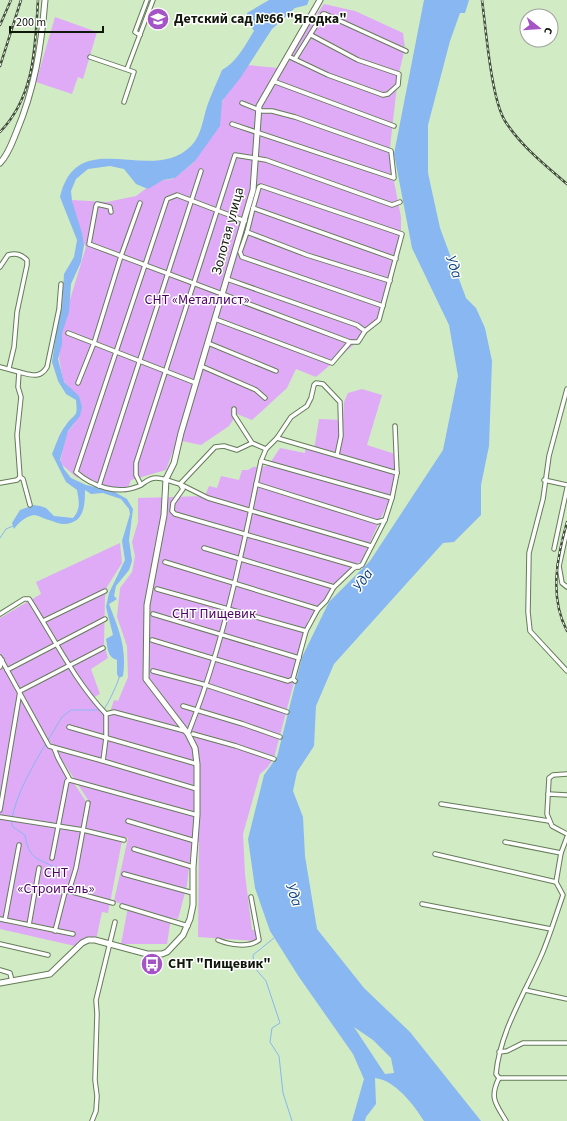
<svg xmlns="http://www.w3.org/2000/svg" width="567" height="1121" font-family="'Source Sans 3',sans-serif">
  <rect width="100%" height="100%" fill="#d1ebc4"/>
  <!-- green -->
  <g fill="#dfabf7">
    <path d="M324,4L355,11L403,33L405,48L398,77L389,156L401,217V241L381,315L357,342L316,377L296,369L287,388L252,420L237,414L229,426L201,445L177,440L166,470L131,480L126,493L76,477L60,463L66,434L74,424L81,411L74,393L63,380L59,358L62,326L86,247C77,233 73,217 72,200L107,202L136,196L156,181L173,179L193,163L219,123L220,106L227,92L247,65L278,68Z"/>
    <polygon points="55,17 97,32 83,79 78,77 72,94 36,82"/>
    <polygon points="362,389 382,395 367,445 395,454 396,477 391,496 361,562 357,563 334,585 325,600 308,620 290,681 294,682 274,758 267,768 260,774 243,834 245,874 252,930 256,930 257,939 255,941 198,937 199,842 192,842 187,885 178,919 171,918 167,944 121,944 128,907 114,901 128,838 85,831 90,803 47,737 0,653 0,618 41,594 36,582 120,543 122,563 107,587 105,597 104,644 108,658 91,669 100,694 90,699 108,718 114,700 118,701 128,677 127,646 117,617 120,588 132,572 135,556 132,542 138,522 138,498 205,496 209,486 217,488 221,476 239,480 242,470 248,470 253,467 268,466 280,448 305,453 305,449 314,450 319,419 343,420 344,402 348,393"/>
    <polygon points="0,660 42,735 87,803 82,831 122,841 108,913 102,912 96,940 85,937 75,946 0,929"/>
  </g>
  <!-- water -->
  <g fill="#89b7f1" fill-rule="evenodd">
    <path d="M269,0H309L307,5L295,8L272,29L241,77L222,101L220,126L195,161L175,178L163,180L148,189L136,184L124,169L110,166L88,169L76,179L71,191L72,201L82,233L84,245L81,262L71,284L69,312L62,333V344L58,359L64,382L79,396L82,407L80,416L68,431L60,460L64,469L71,478L86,485L113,491L127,499L133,509L129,540L132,561L129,570L116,586L114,596L117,599L109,604C119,630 127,648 123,676L119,678L117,674V660C107,657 108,648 106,639L113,635L106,607L109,593L125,560L122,541L130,514L129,509L121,499L103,493L91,494L85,490C85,506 84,524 63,524C59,524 53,521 49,520C44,519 38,515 34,515C26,516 18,523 14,529L12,523L20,510L34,505L40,506L46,508L54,516L73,518C81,509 79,501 77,490L66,482L52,454C56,445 59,433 66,425C75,412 78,419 76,400L66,394L58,381L52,362L58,321L62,307L64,274L74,257L77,240L60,197C77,124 152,186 191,146C203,134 203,115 209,101C213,90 218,80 222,70C237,62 245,45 254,31L247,20V13Z"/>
    <path d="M424,0H469L465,13H460L450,41L428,125V173L440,228L466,298L476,308L485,328L492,361L489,446L481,485V515L454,542L443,543L334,664L316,706L314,746L297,772L293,791L303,817L305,856L317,929L364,988L410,1032L481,1121H424C414,1105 395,1080 375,1078L376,1104L366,1117L365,1121H352L364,1079L353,1054L299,977L270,931L255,888L248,839L264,775L277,757L302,657L329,602L370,561L443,450L458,376L449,325L412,248L394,154ZM354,1027L373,1040L391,1058L394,1073L385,1074Z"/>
  </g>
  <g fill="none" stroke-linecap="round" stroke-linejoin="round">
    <!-- stream -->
    <g stroke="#89b7f1" stroke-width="1">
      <polyline points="0,538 6,529 13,526"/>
      <path d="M104,709C107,706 118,683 119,678"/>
      <polyline points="48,740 62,717 71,710 101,710"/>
      <path d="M12,818C18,790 32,768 46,743"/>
      <path d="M11,821L13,827L25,835C29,858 35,858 55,867"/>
      <polyline points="274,938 253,955 254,967 266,981 280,1023 272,1028 270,1042 279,1056 283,1093 292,1121"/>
    </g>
    <!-- street casing -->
    <g stroke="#647b58" stroke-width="5.5">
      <g id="street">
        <polyline points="140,35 135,32 147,0"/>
        <polyline points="288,56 328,75 383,95 388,94 398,85 399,74 358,60 311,35"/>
        <polyline points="90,57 134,72 124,102"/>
        <polyline points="295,59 323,14 325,14 406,51"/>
        <polyline points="127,69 153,0"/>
        <polyline points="273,81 394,126"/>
        <polyline points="232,124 394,178 391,151 295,117 272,111 262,111 242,103"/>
        <polyline points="140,203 121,256 350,342"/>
        <polyline points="253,208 247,232 307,255 390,281"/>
        <path d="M245,221L177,195L167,199L76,472C93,487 118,495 139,486C145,483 148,478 156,478C164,478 172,482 180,484L215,447L224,446L237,450L252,443"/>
        <polyline points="247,232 240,252 242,257 383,306"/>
        <path d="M0,267L8,255C16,253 21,254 27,260V265L17,312L14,347L9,368"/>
        <polyline points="227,279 357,325 365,331"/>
        <polyline points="215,319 332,363 350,342 358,342 365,331 379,320 402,234 261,186 259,187 253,208 396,259"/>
        <polyline points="68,333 196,383"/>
        <polyline points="208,343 276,371"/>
        <polyline points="201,366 256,390 265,398"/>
        <polyline points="0,367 19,372 18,387 21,397 17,435 20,477 23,479 30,505"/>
        <path d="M19,372C31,375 40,379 47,367L59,309L61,284"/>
        <polyline points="78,383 94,343 121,256 89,244 96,206 97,204 110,207 111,212"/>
        <polyline points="567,389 549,456 543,499 529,553 528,612 530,631 567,671"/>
        <polyline points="234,409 234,415 252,443 266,449"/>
        <polyline points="277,438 397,473"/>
        <polyline points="261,461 392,498"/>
        <polyline points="544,480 567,485"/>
        <polyline points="0,483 17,480 20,477"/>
        <polyline points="256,484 377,522 385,520"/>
        <polyline points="141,485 136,475 136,463 235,155 266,160 392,205 400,202"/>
        <polyline points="99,486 201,171"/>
        <polyline points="567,530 559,566 562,583 567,587"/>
        <polyline points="204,548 334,587"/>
        <polyline points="554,549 567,488"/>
        <polyline points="165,562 318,609"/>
        <polyline points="359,567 175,514 172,511 173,503 183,489 180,484 208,498 371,546"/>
        <polyline points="157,589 306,631"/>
        <path d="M0,614L24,599H29C54,638 74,680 106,714L114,712L185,731"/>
        <polyline points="153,614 299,658"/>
        <polyline points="43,621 105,591"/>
        <polyline points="152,640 288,681 293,679"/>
        <polyline points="0,657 49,746 103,761 106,738 106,714"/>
        <polyline points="0,667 2,660"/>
        <polyline points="7,670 105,619"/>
        <polyline points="153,671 206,685 287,712"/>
        <polyline points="295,681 293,679 306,631 318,609 326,601 334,587 354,568 362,565 385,520 392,498 397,473 395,426"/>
        <polyline points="183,706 243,724 280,737"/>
        <polyline points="69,727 197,764"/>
        <path d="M188,734C210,678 227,618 240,559C248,526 254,493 261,461L266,449L277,438L291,417L307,406L311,398L314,385L316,383L323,384L340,402L341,436L337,455"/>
        <polyline points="193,734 236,746 274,759"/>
        <polyline points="54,748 58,758 70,780 197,815"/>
        <polyline points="103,761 197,789"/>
        <polyline points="567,774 553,775 549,778 547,814 552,826 567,834"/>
        <polyline points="548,794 567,795"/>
        <polyline points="441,804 549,821"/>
        <polyline points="0,810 20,691 103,648"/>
        <polyline points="0,817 83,830 124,840"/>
        <polyline points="128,821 195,841"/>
        <polyline points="505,842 561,853"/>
        <polyline points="134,849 193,867"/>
        <polyline points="435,854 556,882"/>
        <polyline points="52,858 66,786 67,781 70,780"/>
        <polyline points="124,874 193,893"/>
        <polyline points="69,891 113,903"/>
        <polyline points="422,904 551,929"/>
        <polyline points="122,906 188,926"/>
        <polyline points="0,919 73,934"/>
        <polyline points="5,920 19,845"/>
        <polyline points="29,925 39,868"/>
        <polyline points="55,931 65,892 69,891 76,868 88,803"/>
        <path d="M218,940C230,945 249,948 259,940L251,897"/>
        <polyline points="0,944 48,955"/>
        <polyline points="0,970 10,973 12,981"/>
        <polyline points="525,990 567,999"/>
        <polyline points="499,1052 507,1051 523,1043 567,1043"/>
        <path d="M499,1078L496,1074C500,1031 525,993 542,954C550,935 556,915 563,895L556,882L561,853L567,837"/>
        <polyline points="499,1078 567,1078"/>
        <path d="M499,1078C489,1098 496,1104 506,1121"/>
        <polyline points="92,1121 96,1111 97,1096 95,1080 97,1014 96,1000 115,922"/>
      </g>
    </g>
    <!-- secondary casing -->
    <g stroke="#647b58" stroke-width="7">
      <g id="secondary">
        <path d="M0,163C8,155 12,143 16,133C35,88 41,48 45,0"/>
        <polyline points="0,983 50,974 82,943 88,940 95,940 147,954 162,954 167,952 183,935 190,919 193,905 193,867 197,815 197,764 195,748 188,734 146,679 147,605 164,515 166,479 174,463 181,433 253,190 259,106 320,0"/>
      </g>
    </g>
    <!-- street -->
    <use href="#street" stroke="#fff" stroke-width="3.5"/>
    <!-- secondary -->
    <use href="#secondary" stroke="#fff" stroke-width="5"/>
    <!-- rail casing -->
    <g stroke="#404e39" stroke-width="2.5">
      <g id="rail">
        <path d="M482,0C486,29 491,98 505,121C521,146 545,165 567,184"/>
        <polyline points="0,25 11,0"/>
        <polyline points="0,66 21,0"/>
        <path d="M0,132C35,96 35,47 38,0"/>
        <path d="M567,522C557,557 549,597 567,631"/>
      </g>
    </g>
    <!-- rail -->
    <use href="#rail" stroke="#fff" stroke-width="1" stroke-dasharray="3" stroke-linecap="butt"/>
  </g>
  <!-- icons -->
  <defs>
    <g id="school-disc" transform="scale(1.15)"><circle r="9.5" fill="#a454c5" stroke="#fff"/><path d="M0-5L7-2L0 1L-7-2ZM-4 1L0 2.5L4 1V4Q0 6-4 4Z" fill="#fff"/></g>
    <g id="bus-disc" transform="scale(1.15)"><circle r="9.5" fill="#a454c5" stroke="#fff"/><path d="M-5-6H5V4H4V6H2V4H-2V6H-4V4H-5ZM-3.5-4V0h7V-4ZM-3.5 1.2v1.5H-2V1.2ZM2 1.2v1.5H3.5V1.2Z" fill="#fff"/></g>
  </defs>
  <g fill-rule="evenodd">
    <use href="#school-disc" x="158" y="19"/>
    <use href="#bus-disc" x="152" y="964"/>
  </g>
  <g text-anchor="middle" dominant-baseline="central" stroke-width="3" stroke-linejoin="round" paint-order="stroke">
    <!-- poi labels -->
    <g font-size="14" font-weight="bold" fill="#0e1709" stroke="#fff" text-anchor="start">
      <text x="174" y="19">Детский сад №66 "Ягодка"</text>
      <text x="168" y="964">СНТ "Пищевик"</text>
    </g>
    <!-- street labels -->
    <g font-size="14" fill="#0e1709" stroke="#fff">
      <text transform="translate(228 231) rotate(-75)">Золотая улица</text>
    </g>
    <!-- park labels -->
    <g font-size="14" fill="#4d0265" stroke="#fff">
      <text x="197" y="300">СНТ «Металлист»</text>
      <text x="214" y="614">СНТ Пищевик</text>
      <text x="56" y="873">СНТ<tspan x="56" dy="16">«Строитель»</tspan></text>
    </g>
    <!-- water labels -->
    <g font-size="15" font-style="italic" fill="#08407c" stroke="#fff">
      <text transform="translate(454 267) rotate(71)">Уда</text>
      <text transform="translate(363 580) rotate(-55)">Уда</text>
      <text transform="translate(294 895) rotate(71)">Уда</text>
    </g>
  </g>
  <!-- north arrow -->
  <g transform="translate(539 28) rotate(107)"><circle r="19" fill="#ffffff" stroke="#9fa29d"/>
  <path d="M0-3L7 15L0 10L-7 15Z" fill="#a454c5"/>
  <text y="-6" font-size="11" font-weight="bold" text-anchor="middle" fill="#0e1709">С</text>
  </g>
  <!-- scale -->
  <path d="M10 26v6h93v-6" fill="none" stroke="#0e1709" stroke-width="2"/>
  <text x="16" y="26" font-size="12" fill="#0e1709" stroke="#ffffff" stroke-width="3" paint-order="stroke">200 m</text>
</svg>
